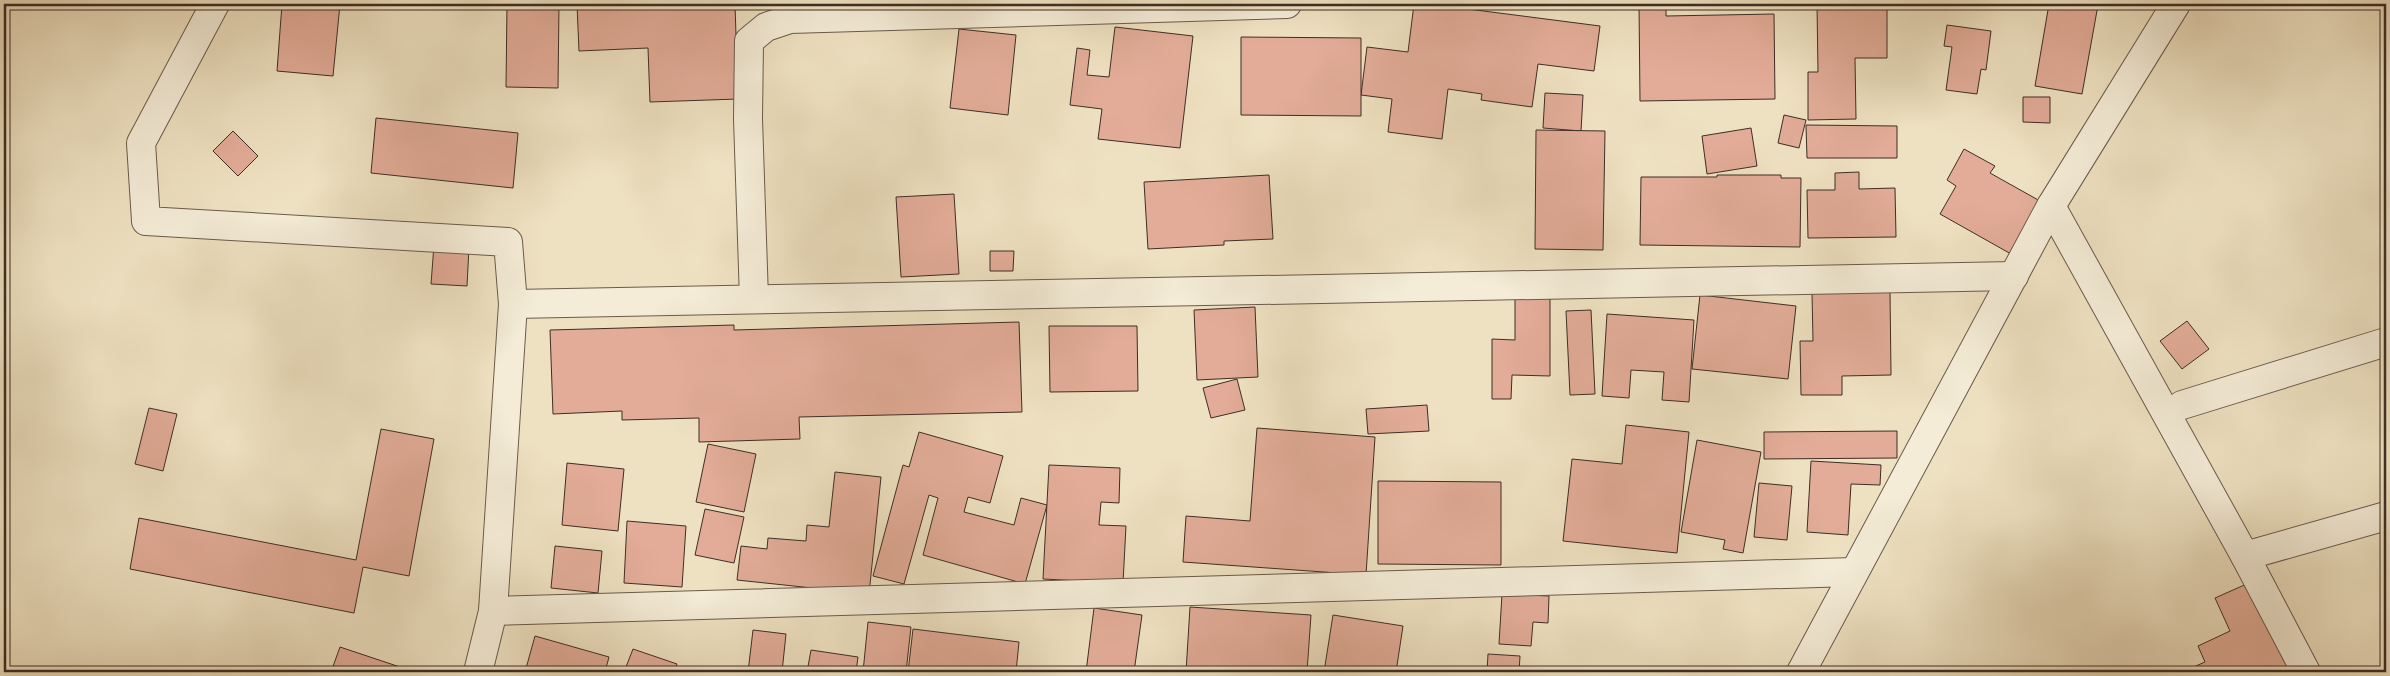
<svg xmlns="http://www.w3.org/2000/svg" width="2390" height="676" font-family="'Libre Bodoni',serif">
  <rect width="100%" height="100%" fill="#eee1c1"/>
  <filter id="stains"><feTurbulence type="fractalNoise" baseFrequency=".004" numOctaves="4"/><feColorMatrix values="0 0 0 0 .2 0 0 0 0 .09 0 0 0 0 .02 0 0 0 .5 -.17"/></filter>
  <radialGradient id="worn" r=".72"><stop offset=".6" stop-color="#630" stop-opacity="0"/><stop offset="1" stop-color="#630" stop-opacity=".3"/></radialGradient>
  <!-- building -->
  <g fill="#e2ac98" stroke="#3f2d25">
    <polygon points="282,4 340,4 333,76 277,71"/>
    <polygon points="507,4 559,4 558,88 506,87"/>
    <polygon points="614,4 735,4 738,99 650,102 648,48 579,51 577,5"/>
    <polygon points="1414,4 1429,4 1600,26 1594,71 1538,64 1532,107 1481,100 1482,94 1448,89 1442,139 1388,132 1392,99 1361,95 1367,47 1408,52"/>
    <polygon points="1639,4 1666,4 1666,16 1774,14 1775,99 1640,101"/>
    <polygon points="1817,4 1887,4 1887,58 1855,58 1856,119 1808,120 1808,72 1818,72"/>
    <polygon points="2049,4 2098,5 2082,94 2035,86"/>
    <polygon points="1947,25 1991,31 1986,70 1981,69 1977,94 1946,90 1952,47 1944,46"/>
    <polygon points="1115,27 1193,36 1180,148 1098,139 1102,109 1070,105 1077,48 1090,50 1087,75 1109,77"/>
    <polygon points="959,29 1016,35 1008,115 950,108"/>
    <polygon points="1241,37 1361,38 1361,116 1241,115"/>
    <polygon points="1545,93 1583,95 1581,131 1543,128"/>
    <polygon points="2023,97 2050,97 2050,123 2023,122"/>
    <polygon points="1784,115 1806,120 1799,148 1778,143"/>
    <polygon points="376,118 518,133 513,188 371,173"/>
    <polygon points="1806,125 1897,126 1897,158 1807,158"/>
    <polygon points="1751,128 1757,166 1707,174 1702,136"/>
    <polygon points="1536,130 1605,131 1603,250 1535,249"/>
    <polygon points="233,131 258,156 238,176 213,151"/>
    <polygon points="1964,149 1995,166 1990,173 2040,201 2011,254 1940,214 1956,186 1947,180"/>
    <polygon points="1859,172 1859,189 1895,188 1896,237 1808,238 1807,190 1835,190 1835,173"/>
    <polygon points="1269,175 1273,239 1224,241 1224,245 1148,249 1144,182"/>
    <polygon points="1717,175 1781,175 1781,178 1801,178 1800,247 1640,245 1641,177 1717,177"/>
    <polygon points="954,194 959,274 901,277 896,197"/>
    <polygon points="434,245 469,247 467,286 431,284"/>
    <polygon points="990,251 1014,251 1013,271 990,271"/>
    <polygon points="1890,292 1891,375 1842,376 1842,395 1801,395 1800,341 1813,341 1812,293"/>
    <polygon points="1515,295 1550,295 1550,376 1512,375 1511,399 1492,399 1492,339 1515,340"/>
    <polygon points="1700,295 1796,306 1788,379 1692,369"/>
    <polygon points="1255,307 1258,377 1197,380 1194,310"/>
    <polygon points="1591,310 1595,394 1570,395 1566,311"/>
    <polygon points="1607,314 1694,320 1689,402 1662,400 1664,372 1631,370 1629,398 1602,396"/>
    <polygon points="2187,321 2209,349 2182,369 2160,341"/>
    <polygon points="1019,322 1022,412 799,417 800,439 699,442 699,418 622,420 622,411 553,414 550,330 734,325 734,330"/>
    <polygon points="1049,326 1137,326 1138,391 1050,392"/>
    <polygon points="1237,379 1245,410 1211,418 1203,388"/>
    <polygon points="1427,405 1429,431 1368,434 1366,409"/>
    <polygon points="149,408 177,414 163,471 135,464"/>
    <polygon points="1626,425 1689,432 1677,553 1563,541 1572,459 1622,464"/>
    <polygon points="1257,428 1375,437 1366,575 1183,562 1186,516 1250,521"/>
    <polygon points="381,429 434,439 409,576 363,567 354,613 130,569 139,518 356,560"/>
    <polygon points="1897,431 1897,458 1764,459 1764,432"/>
    <polygon points="919,432 1003,456 990,503 968,497 964,512 1014,525 1021,498 1047,505 1025,584 923,555 938,498 929,495 904,584 873,576 903,465 909,467"/>
    <polygon points="1697,440 1761,452 1743,553 1723,549 1725,540 1681,532"/>
    <polygon points="708,444 756,454 744,512 696,502"/>
    <polygon points="1811,461 1881,465 1880,485 1851,484 1848,535 1807,532"/>
    <polygon points="567,463 624,469 618,531 562,525"/>
    <polygon points="1049,465 1120,468 1119,503 1101,502 1099,525 1126,526 1123,583 1043,579"/>
    <polygon points="835,472 881,477 869,594 737,580 741,546 767,549 768,538 806,541 807,525 829,527"/>
    <polygon points="1378,481 1501,482 1501,565 1378,564"/>
    <polygon points="1759,483 1792,486 1787,540 1754,537"/>
    <polygon points="705,509 744,517 734,563 695,555"/>
    <polygon points="627,521 686,526 682,587 624,583"/>
    <polygon points="555,546 602,551 598,593 551,588"/>
    <polygon points="2251,582 2292,672 2182,672 2205,662 2198,646 2230,631 2215,598"/>
    <polygon points="1502,594 1549,596 1548,623 1533,622 1531,646 1499,644"/>
    <polygon points="1190,607 1311,615 1307,672 1186,672"/>
    <polygon points="1094,608 1142,615 1134,672 1086,672"/>
    <polygon points="1333,615 1403,626 1396,672 1324,672"/>
    <polygon points="868,622 911,627 906,672 863,672"/>
    <polygon points="913,629 1019,642 1016,672 908,672"/>
    <polygon points="753,630 786,634 782,672 748,672"/>
    <polygon points="535,636 609,657 605,672 525,672"/>
    <polygon points="340,647 400,667 398,672 331,672"/>
    <polygon points="633,649 677,664 674,672 624,672"/>
    <polygon points="811,650 858,657 856,672 807,672"/>
    <polygon points="1488,654 1520,656 1519,672 1487,672"/>
    <polygon points="1557,669 1596,672 1557,672"/>
  </g>
  <g fill="none" stroke-linecap="round" stroke-linejoin="round">
    <!-- minor casing -->
    <g stroke="#6b5a4c" stroke-width="30">
      <g id="minor">
        <polyline points="215,4 141,143 146,221 508,242 513,304 493,611 478,672"/>
        <polyline points="2051,206 2245,556 2306,672"/>
        <polyline points="754,299 748,119 749,41 766,27 790,19 1287,4"/>
        <polyline points="513,304 2014,276"/>
        <polyline points="2182,405 2386,342"/>
        <polyline points="2245,556 2386,516"/>
        <polyline points="493,611 1853,572"/>
      </g>
    </g>
    <!-- tertiary casing -->
    <g stroke="#6b5a4c" stroke-width="30">
      <polyline id="tertiary" points="1801,672 2051,206 2176,4"/>
    </g>
    <!-- minor -->
    <use href="#minor" stroke="#f4ecd7" stroke-width="28"/>
    <!-- tertiary -->
    <use href="#tertiary" stroke="#f4ecd7" stroke-width="28"/>
  </g>
  <!-- margin -->
  <rect width="2390" height="676" fill="none" stroke="#eee1c1" stroke-width="20"/>
  <rect x="5" y="5" width="2380" height="666" fill="none" stroke="#3f2d25" stroke-width="2.5"/>
  <rect x="10" y="10" width="2370" height="656" fill="none" stroke="#3f2d25"/>
  <rect width="100%" height="100%" filter="url(#stains)"/>
  <rect width="100%" height="100%" fill="url(#worn)"/>
</svg>
